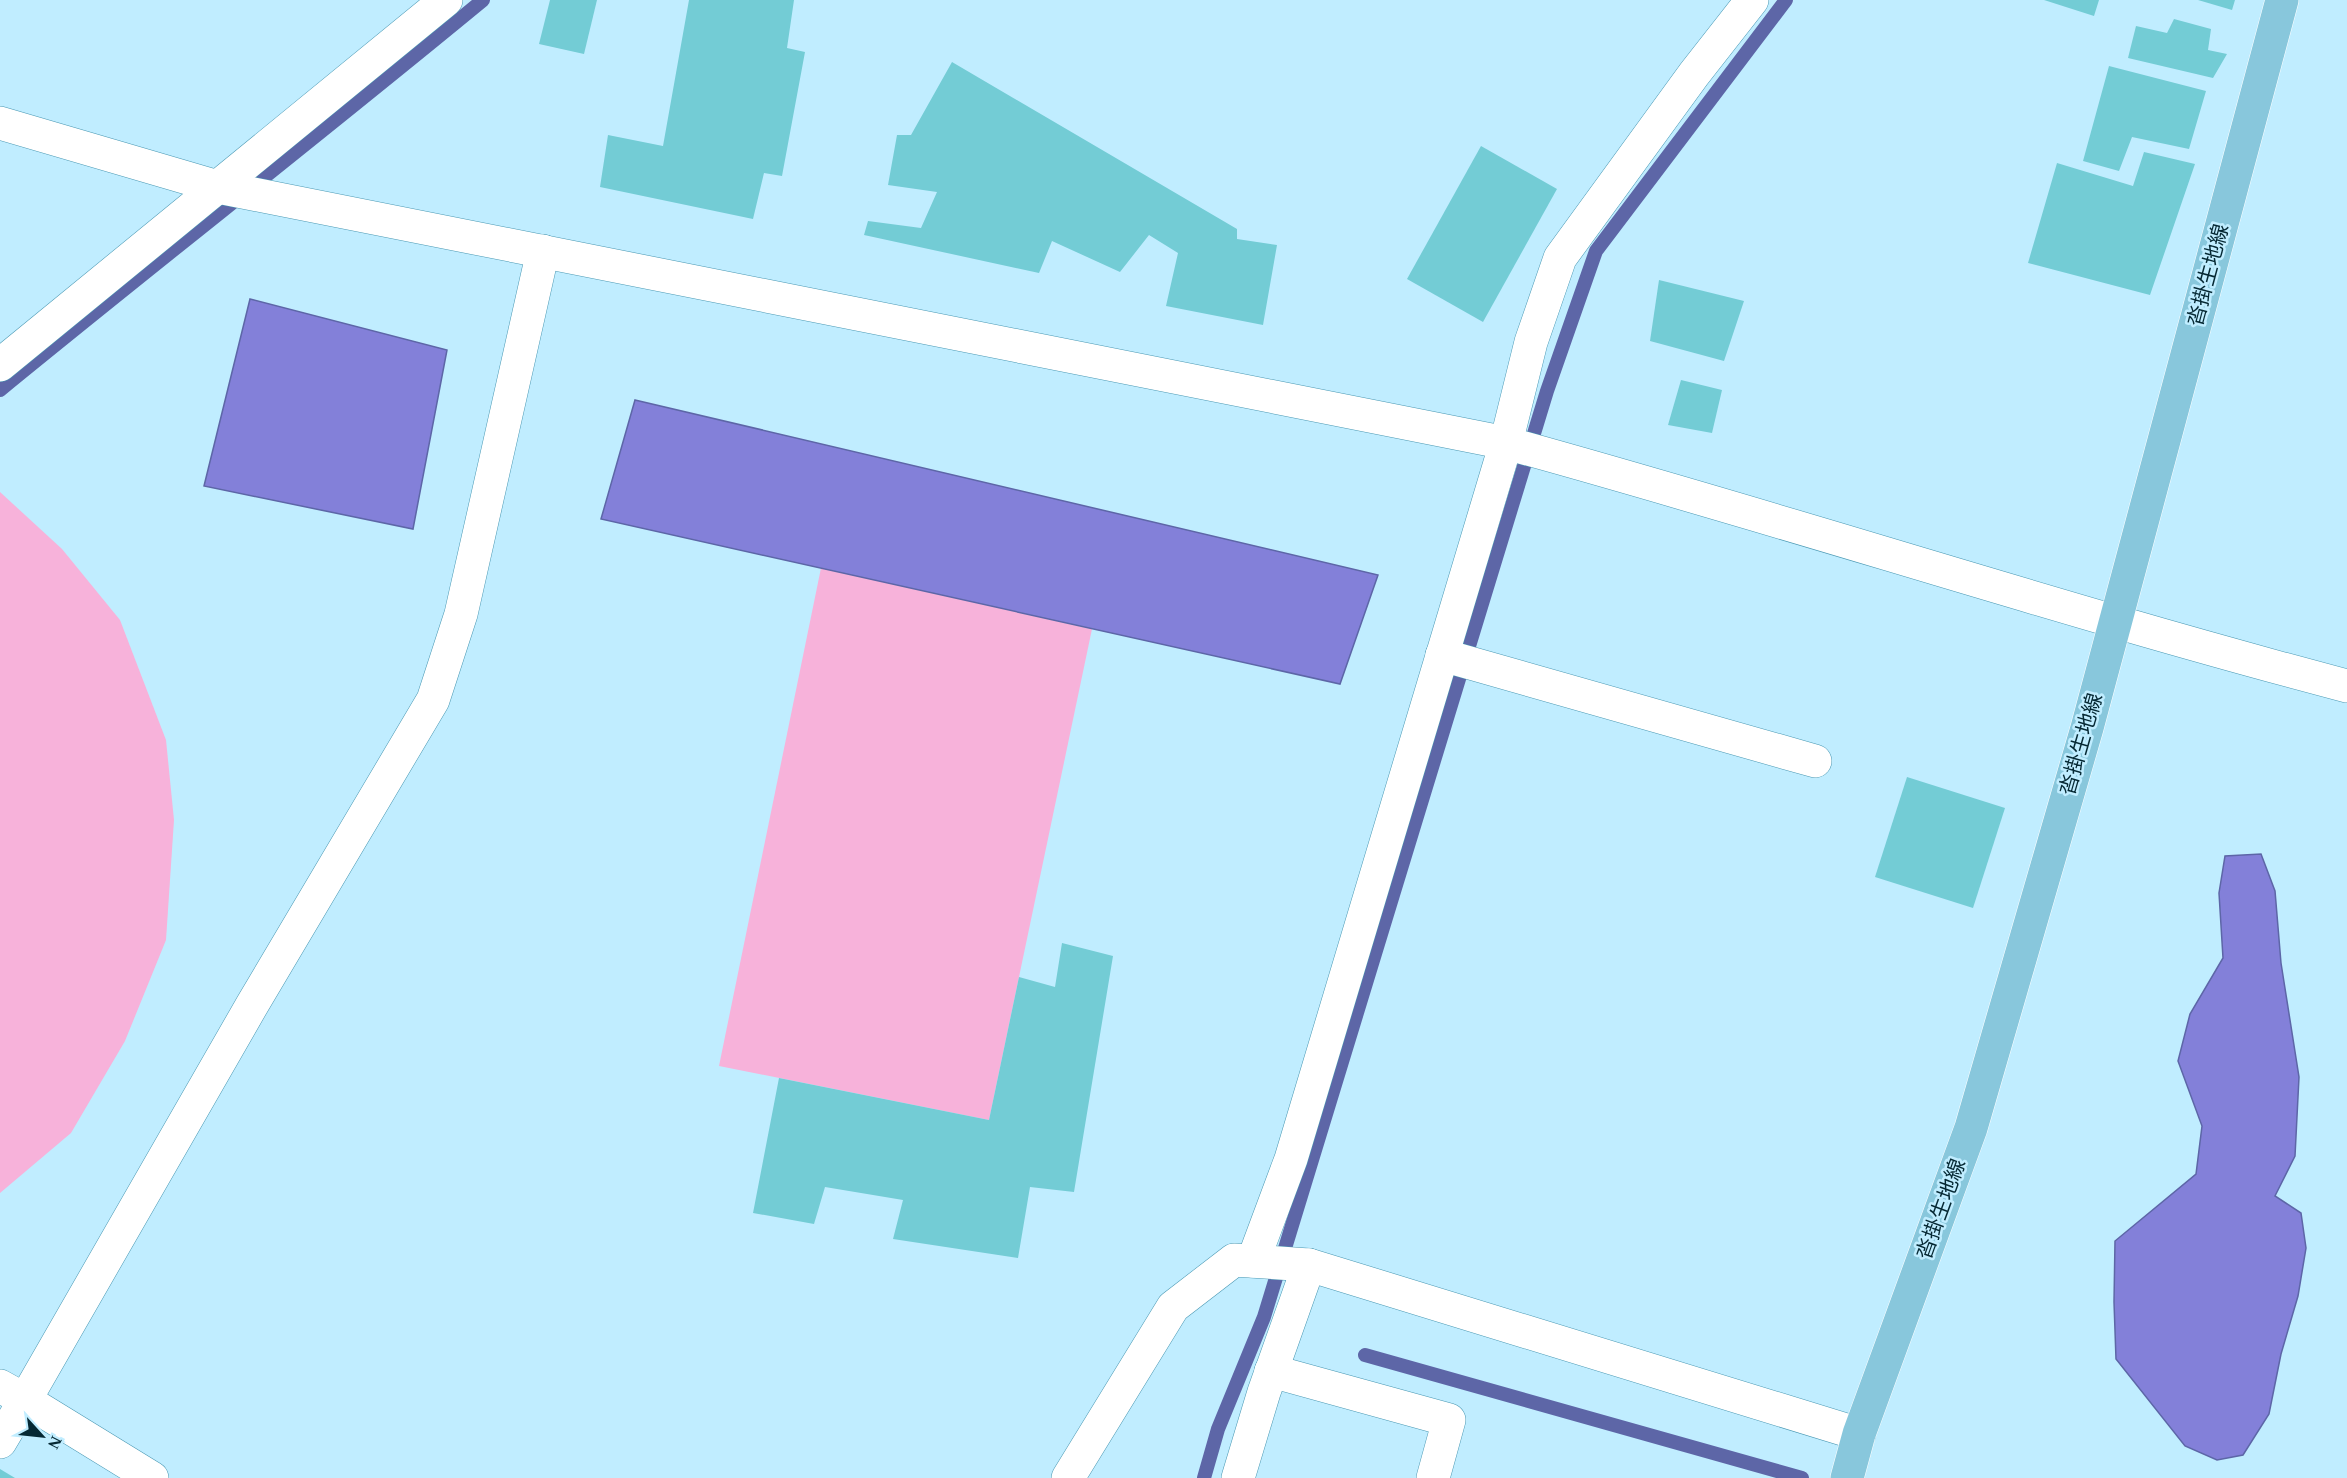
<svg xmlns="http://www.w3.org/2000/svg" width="2347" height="1478" font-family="'Times New Roman','Noto Sans JP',serif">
  <rect width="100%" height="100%" fill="#c0edff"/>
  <!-- green -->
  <g fill="#f7b2da">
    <polygon points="0,492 62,549 120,620 166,740 174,820 166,940 125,1041 71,1133 0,1193"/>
    <polygon points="821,568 1092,629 989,1120 719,1066"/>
  </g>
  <!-- water -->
  <g fill="#8380d9" stroke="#5d66a7" stroke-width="1.5">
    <polygon points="250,299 447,350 413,529 204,486"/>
    <polygon points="635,400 1378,575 1340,684 601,519"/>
    <polygon points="2261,854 2275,891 2281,963 2299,1077 2295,1156 2275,1196 2301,1213 2306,1248 2298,1296 2281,1354 2269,1414 2243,1455 2217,1460 2185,1446 2116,1359 2114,1302 2115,1241 2196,1174 2202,1126 2178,1061 2190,1014 2223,958 2219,893 2225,856"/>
  </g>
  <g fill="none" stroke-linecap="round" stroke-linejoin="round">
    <!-- stream -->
    <g stroke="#5d66a7" stroke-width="14">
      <path d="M0,390C160,259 323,132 483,0"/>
      <polyline points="1365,1355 1802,1478"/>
      <polyline points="1204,1478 1218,1429 1264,1317 1547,391 1596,251 1786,0"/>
    </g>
  </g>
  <!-- building -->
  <g fill="#73ccd5">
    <polygon points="550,0 597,0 584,54 539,44"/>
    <polygon points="689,0 794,0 787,48 805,52 782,176 764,173 753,219 600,187 608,135 663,146"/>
    <polygon points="2044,0 2099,0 2094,16"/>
    <polygon points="2198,0 2235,0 2232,10"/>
    <polygon points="2174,19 2211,29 2208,50 2227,54 2213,78 2128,58 2136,26 2167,33"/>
    <polygon points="952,62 1237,229 1237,239 1277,245 1263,325 1166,306 1178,253 1149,235 1120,272 1052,241 1039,273 864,235 868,221 921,228 937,192 888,185 897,135 911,135"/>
    <polygon points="2109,66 2206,91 2189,149 2132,137 2119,171 2083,161"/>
    <polygon points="1481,146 1557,189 1483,322 1407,279"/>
    <polygon points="2144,152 2195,164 2150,295 2028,263 2057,163 2133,186"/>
    <polygon points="1659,280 1744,301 1724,361 1650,341"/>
    <polygon points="1681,380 1722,390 1712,433 1668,425"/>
    <polygon points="1907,777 2005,808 1973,908 1875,877"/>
    <polygon points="1062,943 1113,956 1074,1192 1030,1187 1018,1258 893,1239 903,1200 825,1187 814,1224 753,1213 779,1078 989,1120 1019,977 1055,987"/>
    <polygon points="0,1469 15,1478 0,1478"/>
  </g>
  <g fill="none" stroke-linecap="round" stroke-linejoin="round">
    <!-- minor casing -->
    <g stroke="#4998b3" stroke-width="34">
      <g id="minor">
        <path d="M0,123L218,187L1506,443C1787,520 2065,612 2347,686"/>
        <polyline points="0,365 446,0"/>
        <polyline points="1442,655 1815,761"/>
        <polyline points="1253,1261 1291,1159 1506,443 1531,342 1560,258 1694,74 1752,0"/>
        <polyline points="1271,1371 1449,1420 1433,1478"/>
        <polyline points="0,1386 25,1400 0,1442"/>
        <polyline points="152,1478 25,1400 252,1005 433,700 461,614 543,251"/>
        <polyline points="1068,1478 1173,1307 1234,1260 1309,1265 1859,1434"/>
        <polyline points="1238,1478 1264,1392 1309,1265"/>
      </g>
    </g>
    <!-- major casing -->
    <g stroke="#fff" stroke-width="34">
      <polyline id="major" points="1847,1478 1859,1434 1971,1128 2087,728 2282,0"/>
    </g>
    <!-- minor -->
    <use href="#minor" stroke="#fff" stroke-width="33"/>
    <!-- major -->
    <use href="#major" stroke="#88c7dc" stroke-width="33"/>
  </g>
  <g text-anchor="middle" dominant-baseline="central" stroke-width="5" stroke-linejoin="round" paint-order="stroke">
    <!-- street labels -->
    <g font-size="21" fill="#052833" stroke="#c0edff">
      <text transform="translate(2208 275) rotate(-75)">沓掛生地線</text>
      <text transform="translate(2081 744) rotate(-74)">沓掛生地線</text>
      <text transform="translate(1941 1209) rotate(-70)">沓掛生地線</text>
    </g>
  </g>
  <!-- north arrow -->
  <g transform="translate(42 1436) rotate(117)" stroke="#c0edff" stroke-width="4.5" paint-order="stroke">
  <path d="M0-4.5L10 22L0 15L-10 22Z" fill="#052833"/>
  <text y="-9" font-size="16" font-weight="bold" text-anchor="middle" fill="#052833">N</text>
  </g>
</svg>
